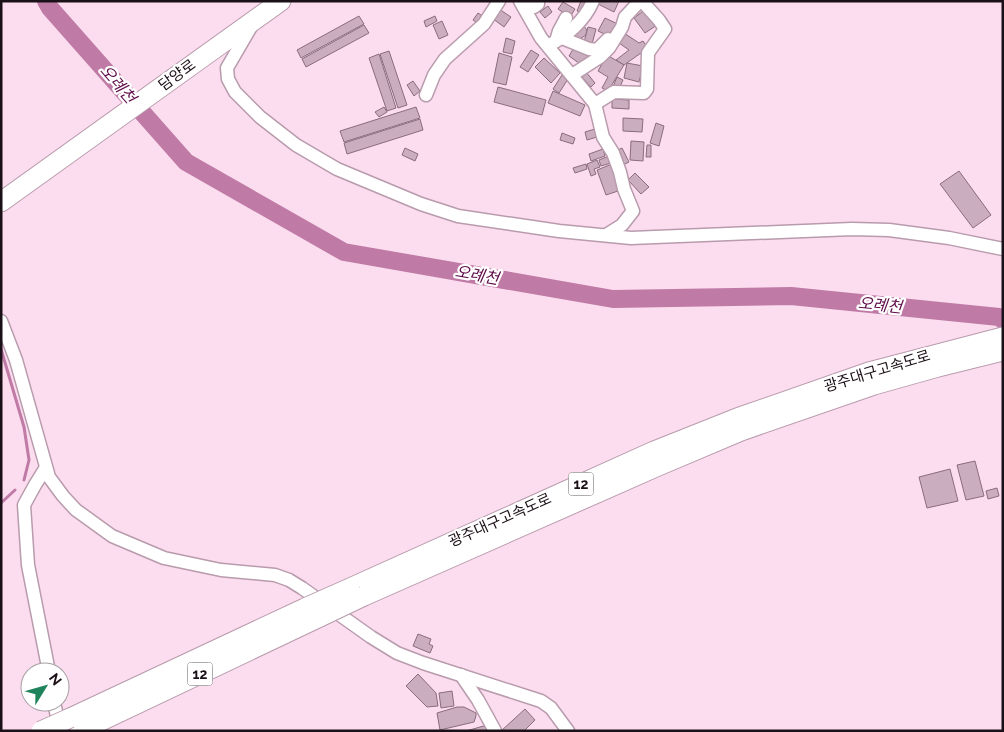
<svg xmlns="http://www.w3.org/2000/svg" width="1004" height="732" font-family="Raleway,'Noto Sans KR',sans-serif">
  <rect width="100%" height="100%" fill="#fcddef"/>
  <g fill="none" stroke-linecap="round" stroke-linejoin="round">
    <!-- stream -->
    <g stroke="#bf7ba6" stroke-width="3">
      <polyline points="1,349 24,427 29,460 24,480"/>
      <polyline points="1,503 15,490"/>
    </g>
    <!-- river -->
    <polyline stroke="#bf7ba6" stroke-width="18" points="46,1 50,8 186,162 344,252 613,299 791,296 999,317 1003,320"/>
  </g>
  <!-- building -->
  <g fill="#caadbe" stroke="#896d7d">
    <polygon points="581,1 588,1 583,13 577,11"/>
    <polygon points="597,1 619,1 614,12 596,3"/>
    <polygon points="563,2 575,9 570,17 558,9"/>
    <polygon points="548,6 552,12 545,18 540,12"/>
    <polygon points="499,9 511,17 504,27 492,18"/>
    <polygon points="646,9 657,25 645,33 634,18"/>
    <polygon points="478,13 484,17 479,24 473,20"/>
    <polygon points="359,16 364,24 301,58 297,50"/>
    <polygon points="435,16 437,21 426,27 424,21"/>
    <polygon points="605,18 622,26 615,39 598,31"/>
    <polygon points="442,21 448,35 439,39 433,25"/>
    <polygon points="364,25 369,33 306,67 302,59"/>
    <polygon points="583,25 587,30 586,35 575,42 570,34"/>
    <polygon points="588,27 596,29 592,44 584,42"/>
    <polygon points="624,33 639,43 643,41 648,48 624,65 616,60 629,50 619,43"/>
    <polygon points="506,38 515,41 512,54 503,52"/>
    <polygon points="575,46 590,56 583,66 569,56"/>
    <polygon points="531,50 539,55 528,72 520,67"/>
    <polygon points="389,51 407,105 398,108 380,54"/>
    <polygon points="499,53 512,57 506,85 493,82"/>
    <polygon points="379,54 396,108 387,111 369,58"/>
    <polygon points="607,55 624,65 608,91 602,88 608,77 598,71"/>
    <polygon points="544,58 560,73 551,83 535,67"/>
    <polygon points="627,63 643,66 639,82 624,78"/>
    <polygon points="586,72 595,83 591,87 581,76"/>
    <polygon points="562,75 568,79 559,93 553,89"/>
    <polygon points="617,77 623,80 618,91 612,89"/>
    <polygon points="413,81 420,91 414,96 407,85"/>
    <polygon points="498,87 546,100 542,115 494,102"/>
    <polygon points="553,91 585,105 580,116 548,103"/>
    <polygon points="612,99 629,100 629,109 612,108"/>
    <polygon points="384,107 387,112 379,117 375,112"/>
    <polygon points="416,107 420,118 344,142 340,131"/>
    <polygon points="623,118 643,119 642,132 623,131"/>
    <polygon points="420,119 423,130 347,154 344,143"/>
    <polygon points="656,123 664,126 659,146 650,143"/>
    <polygon points="595,129 597,137 587,140 585,132"/>
    <polygon points="562,133 575,138 573,144 560,140"/>
    <polygon points="631,141 644,142 643,161 630,160"/>
    <polygon points="647,145 651,145 651,157 646,157"/>
    <polygon points="405,148 418,154 415,161 402,155"/>
    <polygon points="622,148 629,162 621,166 614,152"/>
    <polygon points="603,149 605,156 591,161 589,154"/>
    <polygon points="609,156 611,163 601,166 599,160"/>
    <polygon points="597,160 600,167 594,169 596,174 591,176 587,164"/>
    <polygon points="586,164 587,169 575,173 573,168"/>
    <polygon points="612,164 621,190 606,195 597,170"/>
    <polygon points="959,171 991,215 973,228 940,184"/>
    <polygon points="635,173 649,187 641,194 628,180"/>
    <polygon points="975,461 984,496 966,500 957,465"/>
    <polygon points="950,469 958,501 927,508 919,477"/>
    <polygon points="997,488 999,496 988,499 986,491"/>
    <polygon points="418,634 431,639 429,644 433,646 430,653 413,646"/>
    <polygon points="418,674 436,693 438,706 427,707 406,686"/>
    <polygon points="452,691 454,706 441,708 439,693"/>
    <polygon points="457,707 464,707 476,713 476,716 474,722 440,730 437,713"/>
    <polygon points="525,709 535,720 524,731 501,731"/>
    <polygon points="487,725 489,731 466,731"/>
  </g>
  <g fill="none" stroke-linecap="round" stroke-linejoin="round">
    <!-- minor casing -->
    <g stroke="#b89bac" stroke-width="15">
      <g id="minor">
        <polyline points="520,1 541,38 595,104 603,137 613,153 620,172 624,189 633,211 622,225 606,235"/>
        <polyline points="523,4 534,7 538,4 538,1"/>
        <polyline points="252,25 227,68 228,79 235,92 260,117 296,145 337,169 421,204 458,216 559,231 631,238 852,229 889,230 949,238 1003,249"/>
        <polyline points="562,38 589,49 597,50 608,39"/>
        <polyline points="556,41 559,31 566,18"/>
        <path d="M548,46C567,35 584,22 593,1"/>
        <polyline points="572,75 600,57 609,48 622,27 625,17 640,1"/>
        <polyline points="426,95 434,75 445,59 484,24 499,1"/>
        <polyline points="595,104 614,92 644,93 647,89 648,53 665,29 659,20 642,1"/>
        <polyline points="1,321 16,360 49,477 63,496 76,510 112,536 164,558 221,570 275,575 289,580 302,588 371,637 397,653 423,663 541,701 551,708 568,731"/>
        <polyline points="45,469 35,485 24,505 28,565 49,672"/>
        <polyline points="461,675 478,700 495,731"/>
        <polyline points="54,702 60,731"/>
      </g>
    </g>
    <!-- highway casing -->
    <g stroke="#b89bac" stroke-width="21">
      <g id="highway">
        <polyline points="1,202 281,1"/>
        <polyline points="350,588 654,451 737,418 869,372 1003,337"/>
        <polyline points="364,596 656,467 741,431 874,385 938,367 1003,351"/>
        <polyline points="70,718 307,607"/>
        <polyline points="80,731 320,617"/>
      </g>
    </g>
    <!-- minor -->
    <use href="#minor" stroke="#fff" stroke-width="12"/>
    <!-- highway -->
    <use href="#highway" stroke="#fff" stroke-width="19"/>
    <!-- highway-bridge casing -->
    <g stroke="#b89bac" stroke-width="21" stroke-linecap="butt">
      <g id="highway-bridge">
        <polyline points="307,607 350,588"/>
        <polyline points="320,617 364,596"/>
        <polyline points="41,731 70,718"/>
      </g>
    </g>
    <!-- highway-bridge -->
    <use href="#highway-bridge" stroke="#fff" stroke-width="19"/>
  </g>
  <g text-anchor="middle" dominant-baseline="central" stroke-width="4.5" stroke-linejoin="round" paint-order="stroke">
    <!-- shield labels -->
    <g fill="#fff" stroke="#5f585d" stroke-width="1">
      <rect x="568.5" y="472.5" width="25" height="23" rx="4"/>
      <rect x="187.5" y="662.5" width="25" height="23" rx="4"/>
    </g>
    <g font-size="14" font-weight="bold" fill="#1b1017">
      <text x="581" y="484">12</text>
      <text x="200" y="674">12</text>
    </g>
    <!-- street labels -->
    <g font-size="15" fill="#1b1017" stroke="#fff">
      <text transform="translate(177 75) rotate(-36)">담양로</text>
      <text transform="translate(877 371) rotate(-17)">광주대구고속도로</text>
      <text transform="translate(500 520) rotate(-24)">광주대구고속도로</text>
    </g>
    <!-- water labels -->
    <g font-size="16" font-style="italic" fill="#5e0a48" stroke="#fff">
      <text transform="translate(118 84) rotate(49)">오례천</text>
      <text transform="translate(477 275) rotate(10)">오례천</text>
      <text transform="translate(880 305) rotate(6)">오례천</text>
    </g>
  </g>
  <!-- border -->
  <rect width="1004" height="732" fill="none" stroke="#1b1017" stroke-width="5"/>
  <!-- north arrow -->
  <g transform="translate(45 687) rotate(53)"><circle r="24" fill="#ffffff" stroke="#a49fa2"/>
  <path d="M0-4L9 19L0 12L-9 19Z" fill="#1f835c"/>
  <text y="-8" font-size="14" font-weight="bold" text-anchor="middle" fill="#1b1017">N</text>
  </g>
</svg>
